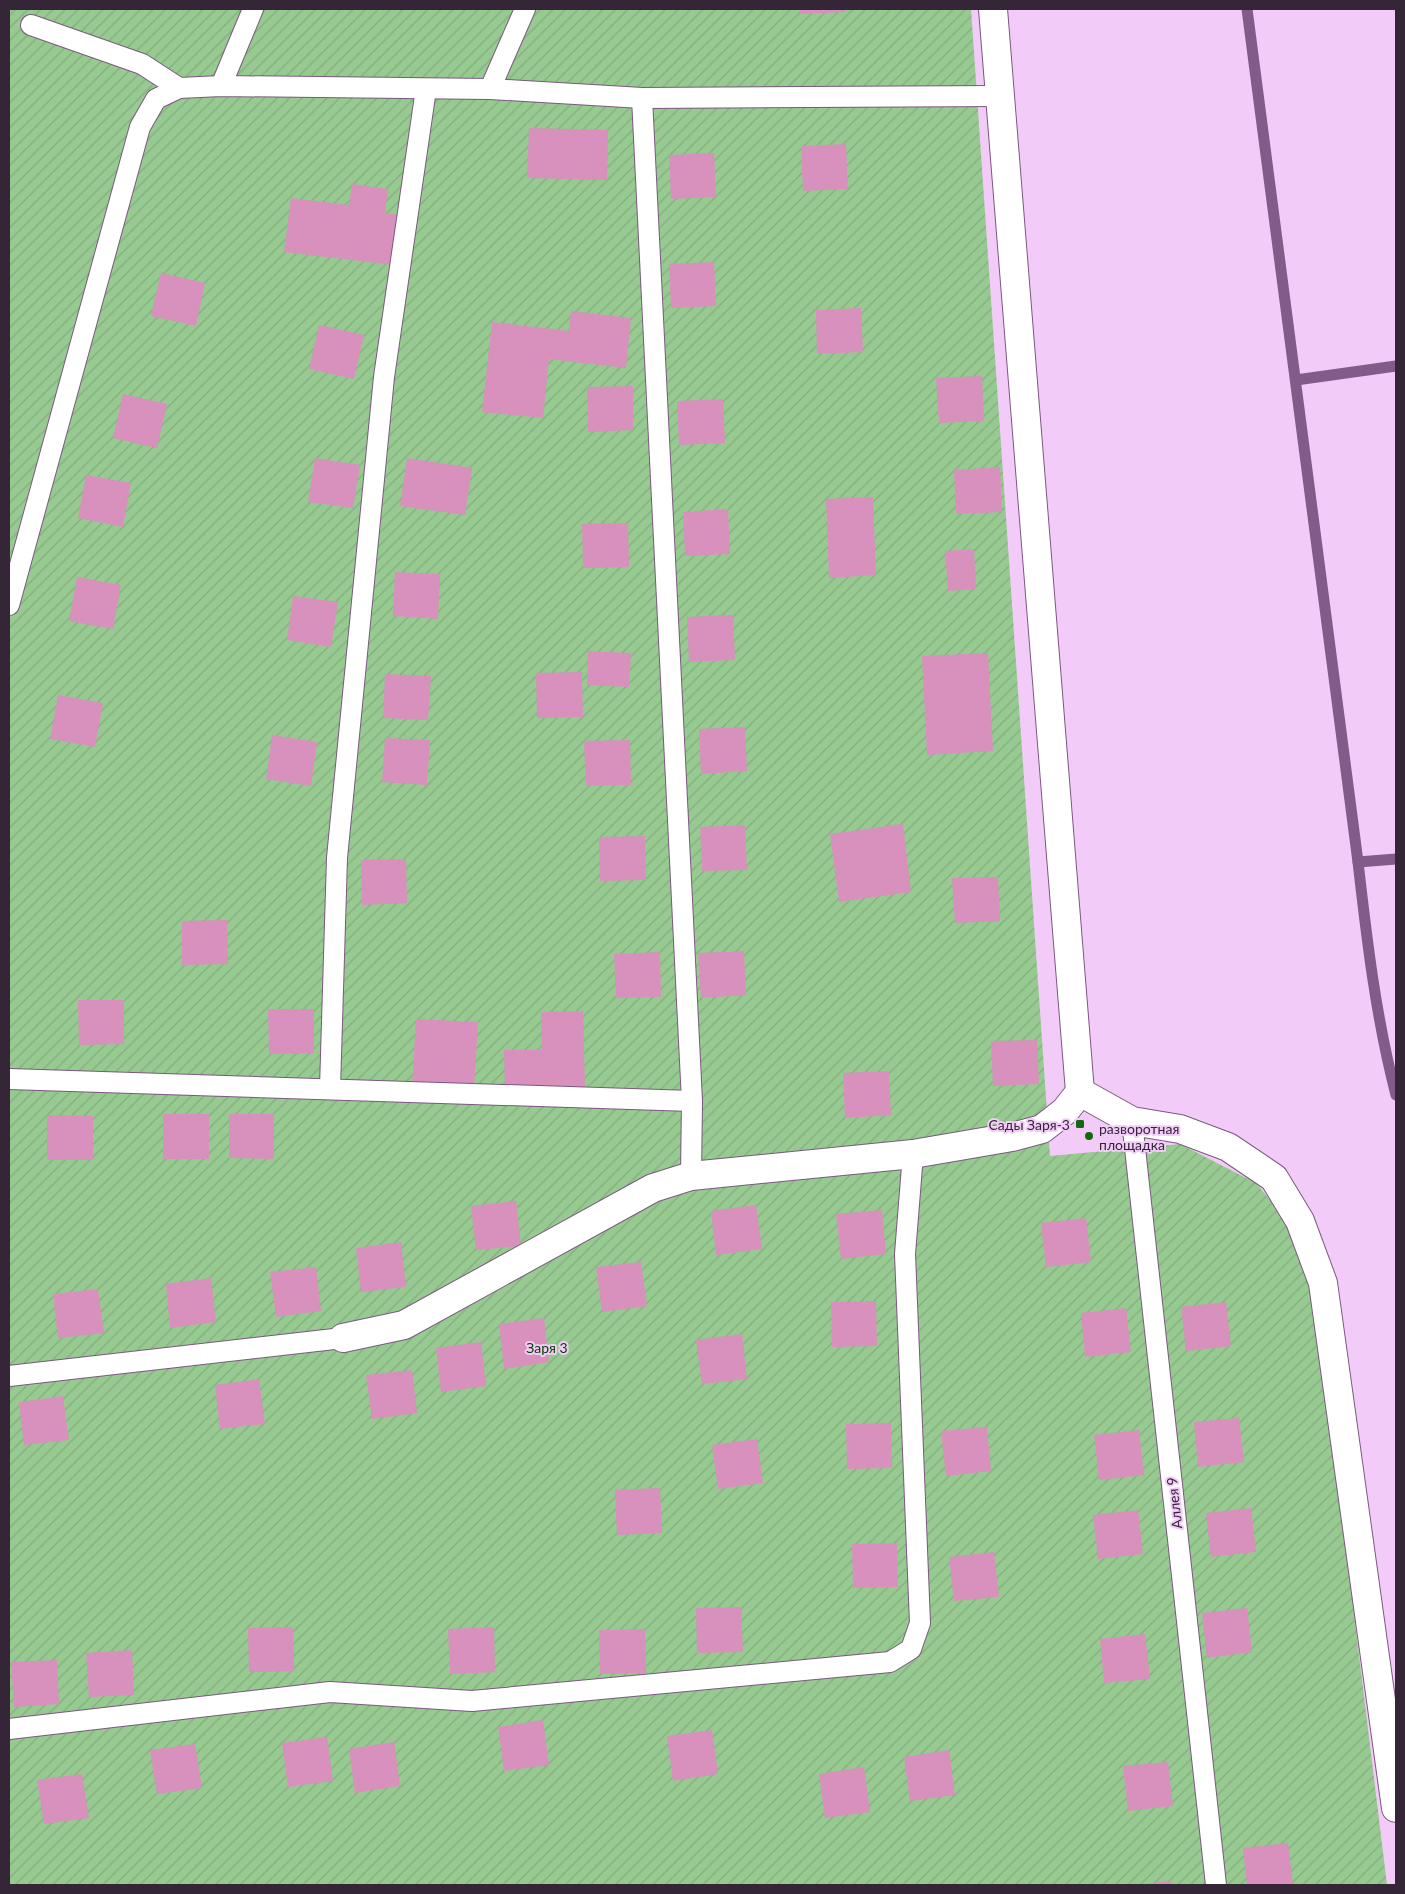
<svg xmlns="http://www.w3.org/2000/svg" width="1405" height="1894" font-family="Lato,sans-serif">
  <defs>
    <pattern id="garden-furrows" width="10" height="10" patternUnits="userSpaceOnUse" patternTransform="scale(1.25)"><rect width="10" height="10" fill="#97ca91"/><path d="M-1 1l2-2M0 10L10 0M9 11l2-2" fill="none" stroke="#83ad7e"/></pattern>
  </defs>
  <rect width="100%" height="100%" fill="#f3cbf9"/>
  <!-- garden -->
  <polygon fill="url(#garden-furrows)" points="9,9 971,9 1050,1156 1180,1144 1256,1183 1295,1230 1315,1293 1387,1885 9,1885"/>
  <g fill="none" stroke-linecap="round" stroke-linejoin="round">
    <!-- stream -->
    <g stroke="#835b8a" stroke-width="11">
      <path d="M1247,9L1358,862C1367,941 1376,1018 1396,1095"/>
      <polyline points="1296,380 1396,366"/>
      <polyline points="1358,862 1396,859"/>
    </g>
  </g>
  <!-- building -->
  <g fill="#d890bd">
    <polygon points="800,9 845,9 845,12 800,14"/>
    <polygon points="529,128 608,130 607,180 527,178"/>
    <polygon points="846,144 848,189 803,191 801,146"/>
    <polygon points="714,153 716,197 671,199 669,155"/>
    <polygon points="352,184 388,189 385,213 400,215 394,265 284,252 291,198 349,205"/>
    <polygon points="714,262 716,306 671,308 669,264"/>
    <polygon points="161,273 205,283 196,326 151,316"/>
    <polygon points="861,308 863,352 817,354 816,310"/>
    <polygon points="571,311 631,318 626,368 549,359 543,418 482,412 492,322 569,331"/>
    <polygon points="319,325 364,335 354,379 309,369"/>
    <polygon points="982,376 984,421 939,423 936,378"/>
    <polygon points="633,386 633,430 588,432 587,387"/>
    <polygon points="123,394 167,404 157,448 113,438"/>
    <polygon points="723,399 725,443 679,445 677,401"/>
    <polygon points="315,458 360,465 353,508 308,502"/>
    <polygon points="407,458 472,468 465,515 400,506"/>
    <polygon points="1000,467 1002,512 956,514 954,470"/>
    <polygon points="86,475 131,483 123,527 78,518"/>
    <polygon points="873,497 876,575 829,578 826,499"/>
    <polygon points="728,509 730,554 685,556 683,512"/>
    <polygon points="628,523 629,567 583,568 582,524"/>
    <polygon points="974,549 976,589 948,591 945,551"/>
    <polygon points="395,572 440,574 438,619 393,616"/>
    <polygon points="77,577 121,585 113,629 69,621"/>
    <polygon points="293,596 338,602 331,647 287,640"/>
    <polygon points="733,615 735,660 689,662 687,617"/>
    <polygon points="588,651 631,653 629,687 587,685"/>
    <polygon points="988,653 993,751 927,755 922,656"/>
    <polygon points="582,672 583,717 537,718 536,673"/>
    <polygon points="385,674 431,676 428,720 383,718"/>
    <polygon points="58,695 103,703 95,747 50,739"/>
    <polygon points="745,727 747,771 701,774 699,729"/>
    <polygon points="272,735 317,742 311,786 266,779"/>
    <polygon points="385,738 430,740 427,785 382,782"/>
    <polygon points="630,740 631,785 586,786 584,741"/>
    <polygon points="903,824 911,892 839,902 830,834"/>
    <polygon points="745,825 747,870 702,871 700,827"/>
    <polygon points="645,836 646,880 600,881 599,837"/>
    <polygon points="406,859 407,903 362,905 361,860"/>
    <polygon points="998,877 1000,921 955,923 952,878"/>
    <polygon points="227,920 228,964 182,965 182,921"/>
    <polygon points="744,951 746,995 701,998 698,953"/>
    <polygon points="660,952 661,997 616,998 614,954"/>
    <polygon points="78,1000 124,1000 124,1044 79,1045"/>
    <polygon points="268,1009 314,1009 314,1053 269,1054"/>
    <polygon points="583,1011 585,1089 505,1091 504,1050 542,1050 541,1012"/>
    <polygon points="416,1019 478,1022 474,1090 412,1087"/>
    <polygon points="1037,1040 1039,1084 993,1086 991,1041"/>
    <polygon points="889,1071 891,1115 845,1118 843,1073"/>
    <rect x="163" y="1114" width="46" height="45"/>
    <polygon points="229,1114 274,1114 274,1159 229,1158"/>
    <polygon points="47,1115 93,1116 93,1160 47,1160"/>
    <polygon points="516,1201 521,1246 476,1250 471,1206"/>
    <polygon points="756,1205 762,1249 716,1255 711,1211"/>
    <polygon points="882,1210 886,1254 841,1259 836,1214"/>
    <polygon points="1086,1218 1091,1262 1046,1267 1041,1223"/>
    <polygon points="401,1242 406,1287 361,1292 356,1248"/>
    <polygon points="641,1262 647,1306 602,1312 596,1267"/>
    <polygon points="316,1267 321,1311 276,1317 270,1272"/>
    <polygon points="211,1278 216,1322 170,1328 166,1284"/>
    <polygon points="98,1289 104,1333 58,1338 53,1294"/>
    <polygon points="876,1301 877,1346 832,1347 831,1302"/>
    <polygon points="1226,1302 1231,1346 1186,1351 1181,1307"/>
    <polygon points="1126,1308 1131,1352 1085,1357 1081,1313"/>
    <polygon points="544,1318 549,1362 504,1369 499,1324"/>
    <polygon points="742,1334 747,1379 702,1384 696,1340"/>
    <polygon points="481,1342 486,1386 441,1392 436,1348"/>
    <polygon points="412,1370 417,1413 372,1419 366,1375"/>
    <polygon points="259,1379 265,1424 220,1429 215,1385"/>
    <polygon points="63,1396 69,1440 24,1445 19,1402"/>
    <polygon points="1239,1418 1244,1462 1198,1467 1194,1422"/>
    <polygon points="891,1423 892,1468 847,1469 846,1424"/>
    <polygon points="987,1427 991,1471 946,1476 941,1431"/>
    <polygon points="1139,1430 1144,1475 1099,1480 1094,1435"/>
    <polygon points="757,1439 763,1483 718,1489 712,1445"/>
    <polygon points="660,1488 662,1533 617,1535 615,1490"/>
    <polygon points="1251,1508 1256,1552 1211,1557 1206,1513"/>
    <polygon points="1138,1510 1143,1554 1098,1559 1093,1515"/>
    <polygon points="897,1543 898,1587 853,1588 852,1544"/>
    <polygon points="994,1552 999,1597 954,1601 949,1557"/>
    <polygon points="741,1607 743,1652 697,1653 696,1608"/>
    <polygon points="1247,1608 1252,1652 1207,1658 1202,1613"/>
    <polygon points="293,1627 294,1671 249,1672 248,1628"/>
    <polygon points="494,1627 495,1672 450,1674 448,1629"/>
    <polygon points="645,1629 646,1673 600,1674 599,1630"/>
    <polygon points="1145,1634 1150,1679 1104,1683 1100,1639"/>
    <polygon points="132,1650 134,1695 89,1697 86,1653"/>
    <polygon points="57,1660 59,1704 14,1707 11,1662"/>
    <polygon points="543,1720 549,1765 504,1771 498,1727"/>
    <polygon points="712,1730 718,1774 673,1781 667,1736"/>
    <polygon points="327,1737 333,1781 288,1787 282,1743"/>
    <polygon points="394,1742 400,1786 355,1793 349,1749"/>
    <polygon points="195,1744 202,1788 157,1794 150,1750"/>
    <polygon points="949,1750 955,1795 910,1801 904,1757"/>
    <polygon points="1168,1762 1173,1806 1128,1811 1123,1766"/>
    <polygon points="864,1767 870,1812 825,1818 819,1774"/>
    <polygon points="82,1774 89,1818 44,1824 37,1780"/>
    <polygon points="1288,1843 1293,1885 1247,1885 1243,1848"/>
    <polygon points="1171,1881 1171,1885 1142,1885 1142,1884"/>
  </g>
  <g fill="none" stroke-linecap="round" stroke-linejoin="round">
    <!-- lane casing -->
    <g stroke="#7c5881" stroke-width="22">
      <g id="lane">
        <polyline points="31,25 142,64 179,88"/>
        <polyline points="221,86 253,9"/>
        <polyline points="490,89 525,9"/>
        <polyline points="642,98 692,1101 691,1176"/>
        <polyline points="9,605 140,127 156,99 179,88 221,86 490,89 642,98 999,96"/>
        <polyline points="9,1079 692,1101"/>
        <polyline points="330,1088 337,858 384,377 426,89"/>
        <polyline points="1132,1121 1216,1885"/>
        <polyline points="9,1376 343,1338"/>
        <polyline points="9,1729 330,1692 472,1701 890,1662 911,1649 920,1623 905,1254 913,1154"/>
      </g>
    </g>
    <!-- street casing -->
    <g stroke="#7c5881" stroke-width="30">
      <polyline id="street" points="343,1338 404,1325 653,1188 691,1176 913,1154 1012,1137 1042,1129 1065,1111 1080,1092"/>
    </g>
    <!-- secondary casing -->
    <g stroke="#7c5881" stroke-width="30">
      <polyline id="secondary" points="993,9 1080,1092 1132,1121 1180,1129 1228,1147 1274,1178 1300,1221 1323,1283 1396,1808"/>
    </g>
    <!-- lane -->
    <use href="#lane" stroke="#fff" stroke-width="20"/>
    <!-- street -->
    <use href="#street" stroke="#fff" stroke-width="28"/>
    <!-- secondary -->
    <use href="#secondary" stroke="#fff" stroke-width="28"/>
  </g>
  <!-- markers -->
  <g fill="#12680c" stroke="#f3cbf9" stroke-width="2">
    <rect x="1075" y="1119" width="10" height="10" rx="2.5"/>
    <circle cx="1089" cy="1136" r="5"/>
  </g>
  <g text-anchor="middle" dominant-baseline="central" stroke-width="4" stroke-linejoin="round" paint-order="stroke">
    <!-- poi labels -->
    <g font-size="14" fill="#342537" stroke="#f3cbf9" text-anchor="end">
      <text x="1070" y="1124">Сады Заря-3</text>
      <text x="1099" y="1128" text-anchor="start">разворотная<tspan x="1099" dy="16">площадка</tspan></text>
    </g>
    <!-- park labels -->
    <g font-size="14" fill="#044002" stroke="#f3cbf9">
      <text x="547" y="1347">Заря 3</text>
    </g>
    <!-- street labels -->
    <g font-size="14" fill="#342537" stroke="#f3cbf9">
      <text transform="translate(1174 1503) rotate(-96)">Аллея 9</text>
    </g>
  </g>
  <!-- border -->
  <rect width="1405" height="1894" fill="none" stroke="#342537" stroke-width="20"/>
</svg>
